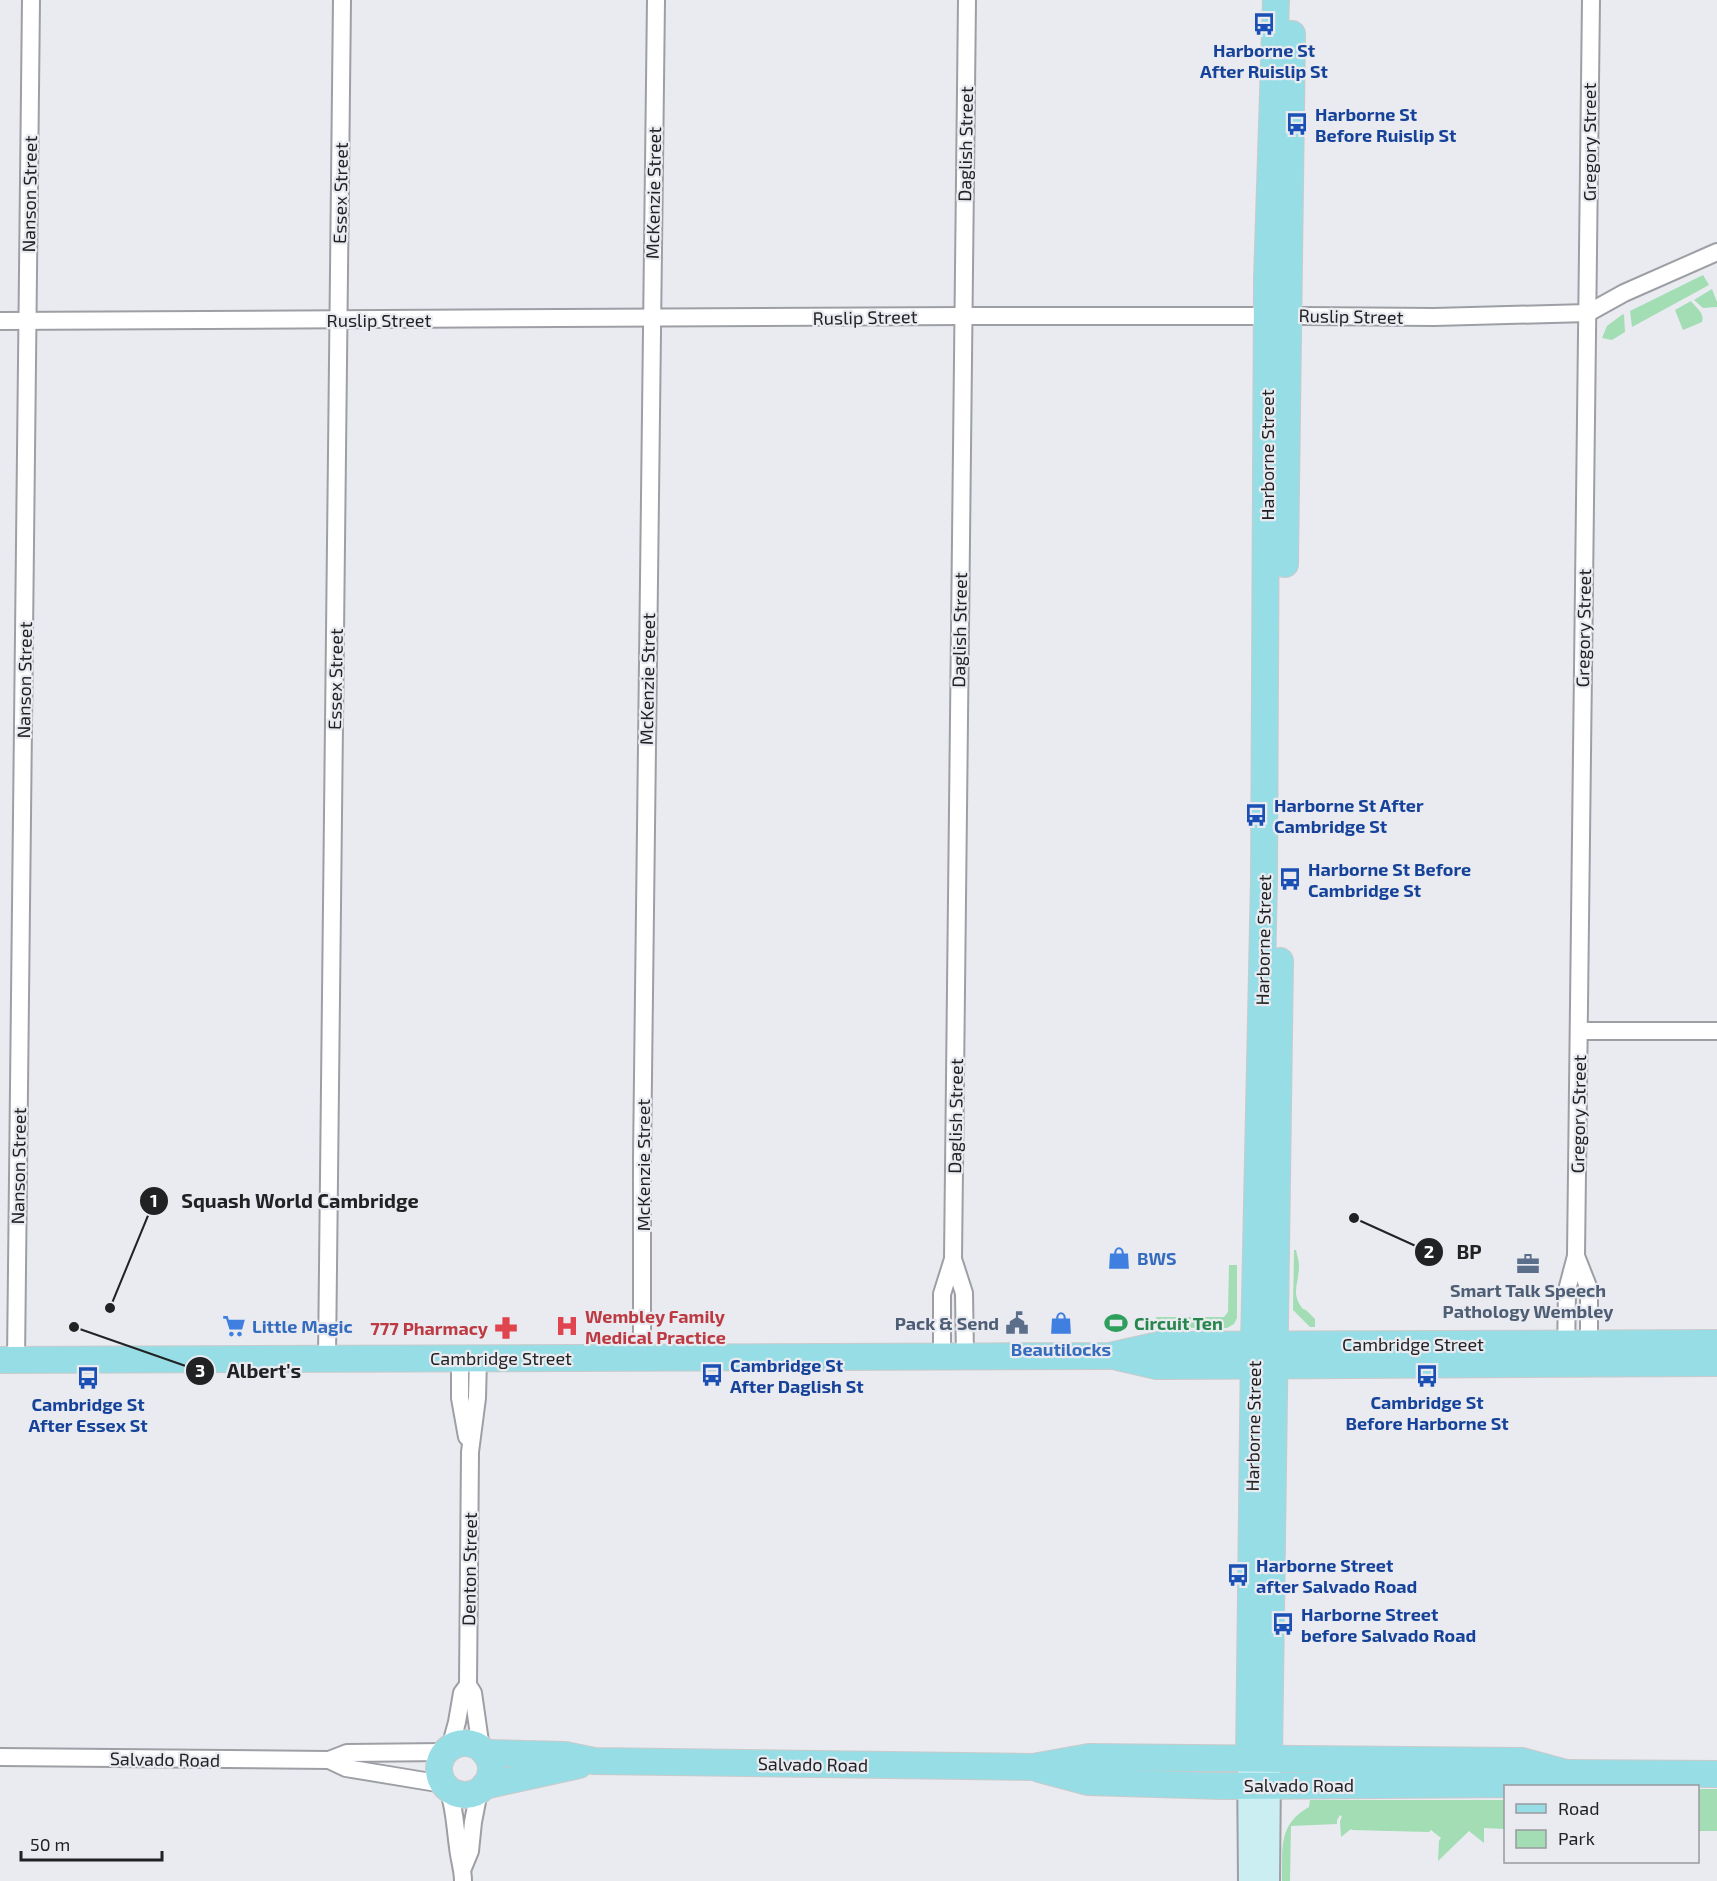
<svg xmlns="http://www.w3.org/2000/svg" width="1717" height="1881" font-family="'Exo 2',sans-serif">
  <rect width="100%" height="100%" fill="#e9ebf1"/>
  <!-- green -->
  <g fill="#a2ddb4">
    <polygon points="1703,275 1709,285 1632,327 1630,311"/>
    <polygon points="1712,289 1717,302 1717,307 1703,308 1694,300"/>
    <path d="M1691,301C1696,308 1705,313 1702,322L1683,330L1675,310Z"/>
    <polygon points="1623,314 1624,315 1625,332 1612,340 1602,338 1607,326"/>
    <path d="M1294,1250H1296C1297,1255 1299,1261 1299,1266C1299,1284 1290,1293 1303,1309L1306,1310L1315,1319V1327H1310L1293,1310Z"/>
    <polygon points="1229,1265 1237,1265 1237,1318 1234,1324 1227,1328 1156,1328 1156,1317 1224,1317 1228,1312"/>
    <rect x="1698" y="1789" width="19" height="42"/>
    <path d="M1310,1800H1505V1829L1484,1828V1843L1469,1831L1438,1861L1439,1841L1441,1838L1431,1830L1429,1832L1352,1830L1351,1829L1341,1837L1340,1821L1342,1817L1340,1815L1337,1820V1824L1291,1826L1290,1881H1282C1283,1849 1277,1825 1309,1807Z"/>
  </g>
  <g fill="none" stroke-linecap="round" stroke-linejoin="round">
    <!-- street casing -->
    <g stroke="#9d9fa5" stroke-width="20">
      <g id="street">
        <polyline points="0,321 964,316 1302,316 1434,317 1588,313 1624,293 1717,252"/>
        <polyline points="1579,1031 1717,1031"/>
        <polyline points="1576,1256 1589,1289 1589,1352"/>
        <polyline points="953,1259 964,1293 965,1356"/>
        <polyline points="1566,1354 1567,1290 1576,1256 1591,0"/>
        <polyline points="942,1356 942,1294 953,1259 967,0"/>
        <polyline points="642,1357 642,1159 656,0"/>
        <polyline points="327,1358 342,0"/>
        <polyline points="460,1358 460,1398 467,1437"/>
        <polyline points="478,1358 477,1398 470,1452 468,1685 473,1693 481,1749"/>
        <polyline points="16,1360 31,0"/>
        <polyline points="450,1748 457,1722 462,1693 468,1685"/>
        <polyline points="0,1757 329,1760 347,1753 445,1752"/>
        <polyline points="329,1760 346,1768 443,1784"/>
        <path d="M448,1789C455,1808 455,1827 458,1847C459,1859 463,1869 463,1881"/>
        <polyline points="463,1868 470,1851 473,1822 479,1791"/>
      </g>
    </g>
    <!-- secondary casing -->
    <g stroke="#9d9fa5" stroke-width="26">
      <g id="secondary">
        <polyline points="1249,1758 1250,1881"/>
        <polyline points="1268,1881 1269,1769"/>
      </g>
    </g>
    <!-- primary casing -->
    <g stroke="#cacaca" stroke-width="28">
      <g id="primary">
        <polyline points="1285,564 1292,34"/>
        <polyline points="1118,1357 1157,1366 1717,1363"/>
        <polyline points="0,1360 1110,1356 1159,1345 1717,1343"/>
        <circle cx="465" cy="1769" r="26"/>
        <polyline points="485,1753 565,1755 594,1761 1033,1767 1089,1757 1522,1761 1566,1773"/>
        <polyline points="1249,1758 1254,1344 1264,879 1267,280 1276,0"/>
        <polyline points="1269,1758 1280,961"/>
        <polyline points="1039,1769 1088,1782 1222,1786 1521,1784 1566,1773 1717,1774"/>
        <polyline points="484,1786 579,1765"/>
      </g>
    </g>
    <!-- street -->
    <use href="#street" stroke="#fff" stroke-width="16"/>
    <!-- secondary -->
    <use href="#secondary" stroke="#cbeef2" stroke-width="22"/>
    <!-- primary -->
    <use href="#primary" stroke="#97dde5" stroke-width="26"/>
  </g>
  <!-- icons -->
  <defs>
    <g id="bus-bare" transform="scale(1.8)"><path d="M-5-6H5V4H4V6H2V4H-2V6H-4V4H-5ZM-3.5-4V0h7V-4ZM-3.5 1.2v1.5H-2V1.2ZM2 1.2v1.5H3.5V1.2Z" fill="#1a4fb4" stroke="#e9ebf1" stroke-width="2.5" paint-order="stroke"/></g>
    <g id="shop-bare" transform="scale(1.8)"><path d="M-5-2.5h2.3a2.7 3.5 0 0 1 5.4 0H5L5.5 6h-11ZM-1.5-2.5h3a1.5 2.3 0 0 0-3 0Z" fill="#3f7fe0" stroke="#e9ebf1" stroke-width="2.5" paint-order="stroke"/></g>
    <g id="office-bare" transform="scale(1.8)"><path d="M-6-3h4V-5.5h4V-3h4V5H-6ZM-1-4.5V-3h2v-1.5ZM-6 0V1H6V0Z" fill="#5c6f8a" stroke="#e9ebf1" stroke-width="2.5" paint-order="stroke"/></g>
    <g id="civic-bare" transform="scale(1.8)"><path d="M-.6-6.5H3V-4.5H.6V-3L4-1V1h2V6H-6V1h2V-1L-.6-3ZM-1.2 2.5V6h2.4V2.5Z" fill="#5c6f8a" stroke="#e9ebf1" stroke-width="2.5" paint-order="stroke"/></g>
    <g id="stadium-bare" transform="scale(1.8)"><path d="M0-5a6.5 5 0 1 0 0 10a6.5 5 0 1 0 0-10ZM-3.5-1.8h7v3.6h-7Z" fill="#2e9e5b" stroke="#e9ebf1" stroke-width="2.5" paint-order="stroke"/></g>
    <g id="supermarket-bare" transform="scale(1.8)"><path d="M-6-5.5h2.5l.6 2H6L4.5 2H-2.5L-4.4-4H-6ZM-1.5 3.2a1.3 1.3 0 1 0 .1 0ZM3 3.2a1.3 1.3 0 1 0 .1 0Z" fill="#3f7fe0" stroke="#e9ebf1" stroke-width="2.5" paint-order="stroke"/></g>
    <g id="hospital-bare" transform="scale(1.8)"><path d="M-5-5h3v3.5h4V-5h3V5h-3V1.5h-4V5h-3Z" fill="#e0444e" stroke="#e9ebf1" stroke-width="2.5" paint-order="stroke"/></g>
    <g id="pharmacy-bare" transform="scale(1.8)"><path d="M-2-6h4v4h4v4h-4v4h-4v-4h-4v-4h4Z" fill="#e0444e" stroke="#e9ebf1" stroke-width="2.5" paint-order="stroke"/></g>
  </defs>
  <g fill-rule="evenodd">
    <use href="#bus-bare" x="1264" y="24"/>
    <use href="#bus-bare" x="1297" y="124"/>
    <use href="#bus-bare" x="1256" y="815"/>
    <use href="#bus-bare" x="1290" y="879"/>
    <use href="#shop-bare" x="1119" y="1258"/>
    <use href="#office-bare" x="1528" y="1264"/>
    <use href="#civic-bare" x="1017" y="1323"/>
    <use href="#shop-bare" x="1061" y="1323"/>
    <use href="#stadium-bare" x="1116" y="1323"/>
    <use href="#supermarket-bare" x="234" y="1326"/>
    <use href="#hospital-bare" x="567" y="1326"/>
    <use href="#pharmacy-bare" x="506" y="1328"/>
    <use href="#bus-bare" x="712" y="1375"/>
    <use href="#bus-bare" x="1427" y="1376"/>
    <use href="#bus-bare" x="88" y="1378"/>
    <use href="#bus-bare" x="1238" y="1575"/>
    <use href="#bus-bare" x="1283" y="1624"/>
  </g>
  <g text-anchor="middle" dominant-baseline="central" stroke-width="4.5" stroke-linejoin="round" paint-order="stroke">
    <!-- transit labels -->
    <g font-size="18" font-weight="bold" fill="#164399" stroke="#e9ebf1" text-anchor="start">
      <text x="1264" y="50" text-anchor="middle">Harborne St<tspan x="1264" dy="21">After Ruislip St</tspan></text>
      <text x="1315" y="114">Harborne St<tspan x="1315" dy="21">Before Ruislip St</tspan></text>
      <text x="1274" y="805">Harborne St After<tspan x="1274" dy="21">Cambridge St</tspan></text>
      <text x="1308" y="869">Harborne St Before<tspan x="1308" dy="21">Cambridge St</tspan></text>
      <text x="730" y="1365">Cambridge St<tspan x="730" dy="21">After Daglish St</tspan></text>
      <text x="1427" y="1402" text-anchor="middle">Cambridge St<tspan x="1427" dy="21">Before Harborne St</tspan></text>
      <text x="88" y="1404" text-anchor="middle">Cambridge St<tspan x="88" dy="21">After Essex St</tspan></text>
      <text x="1256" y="1565">Harborne Street<tspan x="1256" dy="21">after Salvado Road</tspan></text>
      <text x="1301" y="1614">Harborne Street<tspan x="1301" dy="21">before Salvado Road</tspan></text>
    </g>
    <!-- street labels -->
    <g font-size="18" fill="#212224" stroke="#e9ebf1">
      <text transform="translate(1589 142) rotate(-90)">Gregory Street</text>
      <text transform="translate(965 144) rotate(-89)">Daglish Street</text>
      <text transform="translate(340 193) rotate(-89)">Essex Street</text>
      <text transform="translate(653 193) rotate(-89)">McKenzie Street</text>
      <text transform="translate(29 194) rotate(-89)">Nanson Street</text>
      <text transform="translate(1351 316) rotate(1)">Ruslip Street</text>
      <text transform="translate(865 317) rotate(-1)">Ruslip Street</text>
      <text x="379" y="320">Ruslip Street</text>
      <text transform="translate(1267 455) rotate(-90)">Harborne Street</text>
      <text transform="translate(1583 628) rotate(-89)">Gregory Street</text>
      <text transform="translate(959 630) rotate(-89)">Daglish Street</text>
      <text transform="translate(335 679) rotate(-89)">Essex Street</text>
      <text transform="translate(647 679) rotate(-89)">McKenzie Street</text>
      <text transform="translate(24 680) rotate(-89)">Nanson Street</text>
      <text transform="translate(1263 940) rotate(-89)">Harborne Street</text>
      <text transform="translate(1578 1114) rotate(-89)">Gregory Street</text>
      <text transform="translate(955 1116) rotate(-89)">Daglish Street</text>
      <text transform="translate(643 1165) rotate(-90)">McKenzie Street</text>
      <text transform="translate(18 1166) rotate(-89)">Nanson Street</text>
      <text x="1413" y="1344">Cambridge Street</text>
      <text x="501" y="1358">Cambridge Street</text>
      <text transform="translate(1253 1426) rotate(-89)">Harborne Street</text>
      <text transform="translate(469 1569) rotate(-89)">Denton Street</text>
      <text transform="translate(165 1759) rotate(1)">Salvado Road</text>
      <text transform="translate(813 1764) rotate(1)">Salvado Road</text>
      <text x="1299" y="1785">Salvado Road</text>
    </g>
    <!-- shop labels -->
    <g font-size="18" font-weight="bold" fill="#366cbe" stroke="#e9ebf1" text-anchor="start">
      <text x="1137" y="1258">BWS</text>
      <text x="252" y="1326">Little Magic</text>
      <text x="1061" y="1349" text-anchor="middle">Beautilocks</text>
    </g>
    <!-- service labels -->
    <g font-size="18" font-weight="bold" fill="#4e5e75" stroke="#e9ebf1">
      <text x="1528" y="1290">Smart Talk Speech<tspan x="1528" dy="21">Pathology Wembley</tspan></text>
      <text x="999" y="1323" text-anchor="end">Pack &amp; Send</text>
    </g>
    <!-- health labels -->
    <g font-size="18" font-weight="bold" fill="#be3a42" stroke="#e9ebf1" text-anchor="start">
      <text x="585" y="1316">Wembley Family<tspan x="585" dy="21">Medical Practice</tspan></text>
      <text x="488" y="1328" text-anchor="end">777 Pharmacy</text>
    </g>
    <!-- leisure labels -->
    <g font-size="18" font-weight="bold" fill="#27864d" stroke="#e9ebf1" text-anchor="start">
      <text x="1134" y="1323">Circuit Ten</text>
    </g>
  </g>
  <!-- callouts -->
  <path fill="none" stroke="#212224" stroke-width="2" d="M110 1308L154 1201M1354 1218L1429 1252M74 1327L200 1371"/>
  <g fill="#212224" stroke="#e9ebf1" stroke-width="2">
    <circle cx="110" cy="1308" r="6"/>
    <circle cx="1354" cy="1218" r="6"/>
    <circle cx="74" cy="1327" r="6"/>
    <circle cx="154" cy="1201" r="15"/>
    <circle cx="1429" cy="1252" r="15"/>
    <circle cx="200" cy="1371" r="15"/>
  </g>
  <g font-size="18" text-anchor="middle" font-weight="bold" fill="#fff">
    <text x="154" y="1207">1</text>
    <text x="1429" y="1258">2</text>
    <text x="200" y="1377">3</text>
  </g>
  <g font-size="20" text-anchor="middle" font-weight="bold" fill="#212224" stroke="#e9ebf1" stroke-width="4.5" stroke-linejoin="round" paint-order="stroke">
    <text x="300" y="1208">Squash World Cambridge</text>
    <text x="1469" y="1259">BP</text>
    <text x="264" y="1378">Albert's</text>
  </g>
  <!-- legend -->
  <rect x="1504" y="1785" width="195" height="78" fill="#e9ebf1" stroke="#999b9f" stroke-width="1.5"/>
  <rect x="1516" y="1804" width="30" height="9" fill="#97dde5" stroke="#999b9f" stroke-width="1.5"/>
  <text x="1558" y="1815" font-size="18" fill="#212224">Road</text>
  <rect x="1516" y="1830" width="30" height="18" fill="#a2ddb4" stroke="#999b9f" stroke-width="1.5"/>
  <text x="1558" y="1845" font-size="18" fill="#212224">Park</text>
  <!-- scale -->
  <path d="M21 1851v9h141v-9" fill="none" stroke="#212224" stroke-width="3"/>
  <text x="30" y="1851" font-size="18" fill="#212224" stroke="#e9ebf1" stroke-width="4.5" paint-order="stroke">50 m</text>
</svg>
